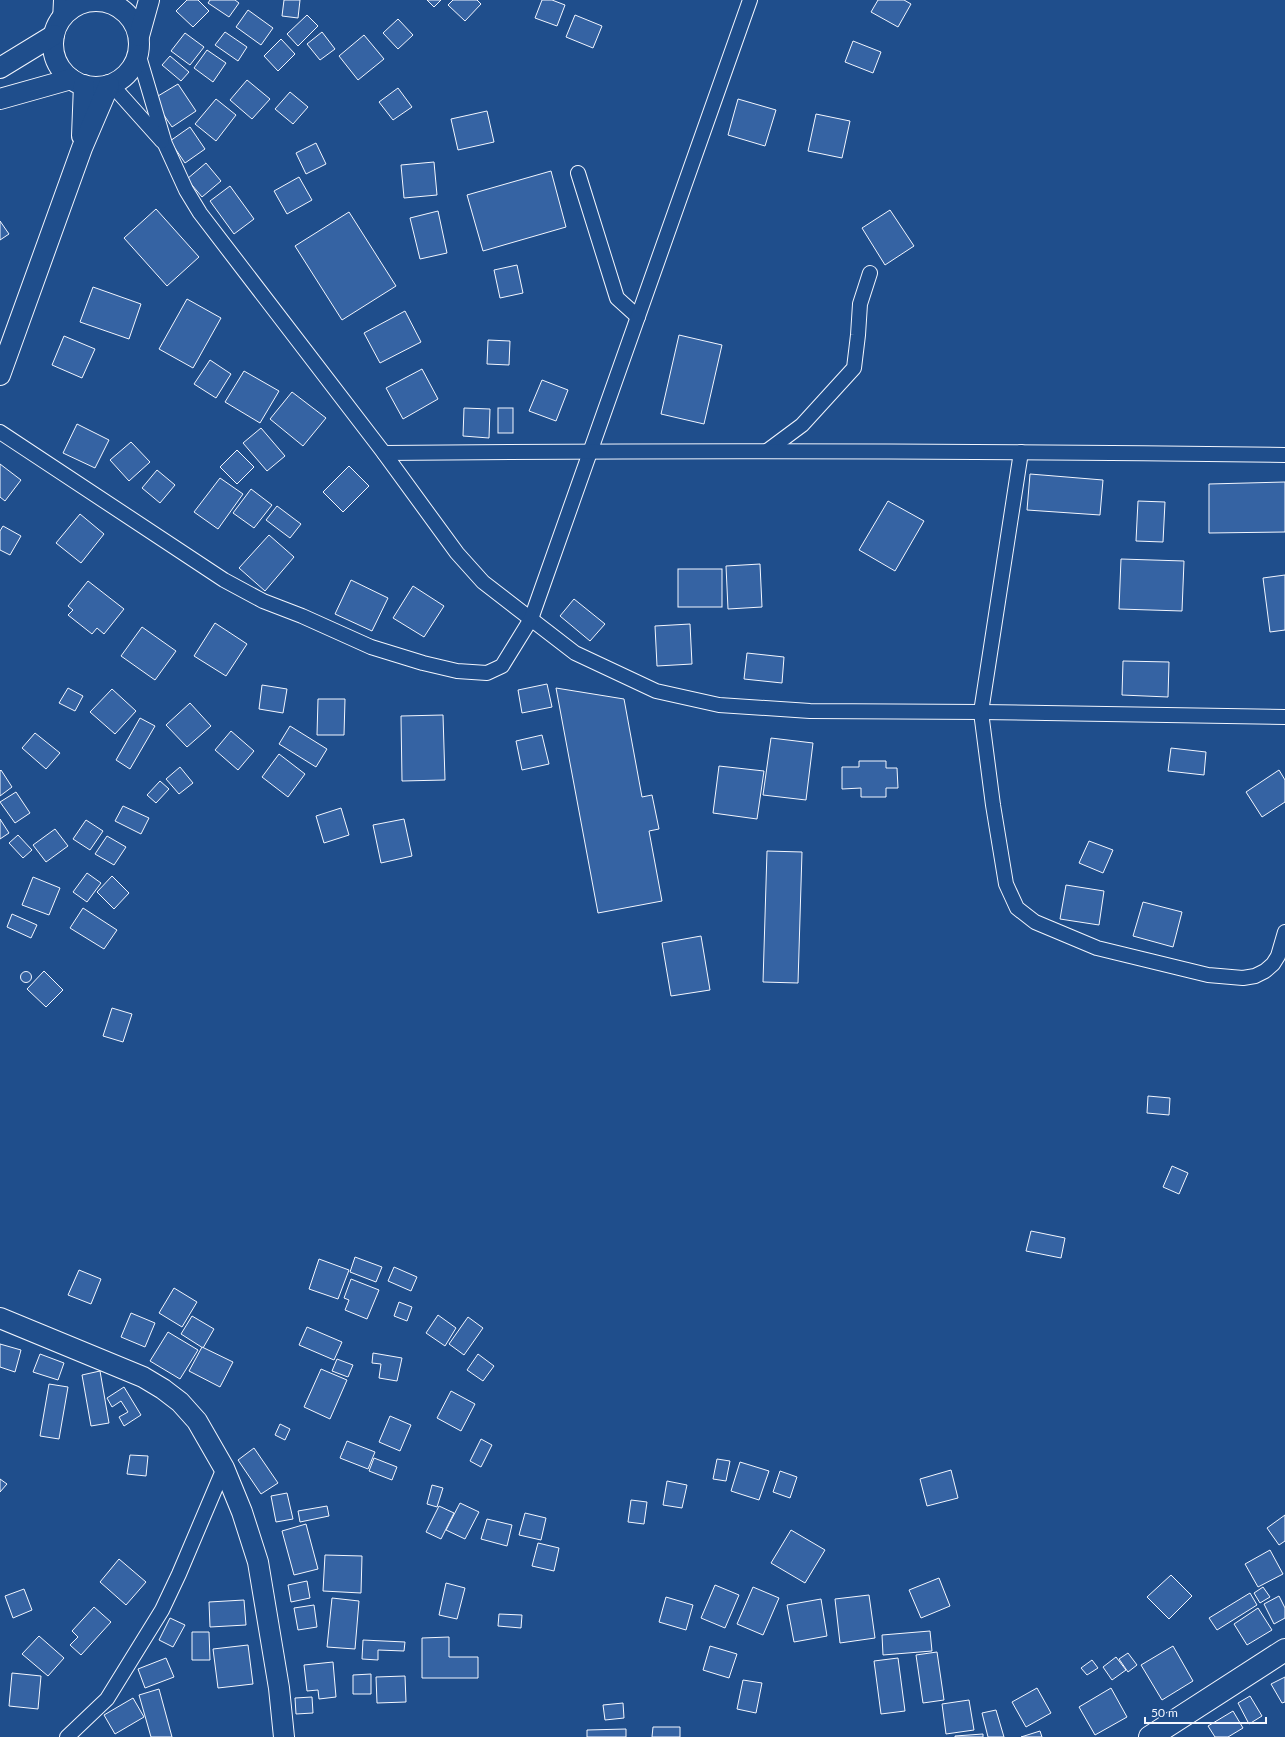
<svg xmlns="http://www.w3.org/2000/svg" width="1285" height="1737" font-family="Lato,sans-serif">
  <rect width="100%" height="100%" fill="#1f4e8c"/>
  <!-- building -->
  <g fill="#3563a3" stroke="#f2f6ff">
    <polygon points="187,0 198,0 209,11 193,27 176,11"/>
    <polygon points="210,0 235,0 239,3 229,17 208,3"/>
    <polygon points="284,0 300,0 298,18 282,16"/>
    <polygon points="427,0 441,0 434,7"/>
    <polygon points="453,0 477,0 481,4 465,21 448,5"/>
    <polygon points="542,0 552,0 565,5 557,26 535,18"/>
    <polygon points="878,0 904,0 911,4 898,27 871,12"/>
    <polygon points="248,10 273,28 261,45 236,27"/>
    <polygon points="307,15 318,26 298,46 287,34"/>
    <polygon points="575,15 602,26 593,48 566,37"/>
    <polygon points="398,19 413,35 398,49 383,33"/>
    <polygon points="225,32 247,47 238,61 215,45"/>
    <polygon points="322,32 335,49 320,60 307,44"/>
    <polygon points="185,33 204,47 190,65 171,51"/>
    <polygon points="364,35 384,59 358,80 339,56"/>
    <polygon points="281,39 295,54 278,71 264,56"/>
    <polygon points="853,41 881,52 873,73 845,62"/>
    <polygon points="207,50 226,63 213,82 194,68"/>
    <polygon points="170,56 189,72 181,81 162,65"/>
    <polygon points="247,80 270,99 252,119 230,100"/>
    <polygon points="178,84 196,111 172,127 153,99"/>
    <polygon points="398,88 412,107 393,120 379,102"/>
    <polygon points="290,92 308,107 293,124 275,109"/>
    <polygon points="216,99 236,115 216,141 195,124"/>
    <polygon points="738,99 776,110 765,146 728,135"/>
    <polygon points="487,111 494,142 458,150 451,119"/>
    <polygon points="816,114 850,121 842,158 808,151"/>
    <polygon points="190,127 205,149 185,163 170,141"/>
    <polygon points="316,143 326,164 306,174 296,153"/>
    <polygon points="434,162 437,195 404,198 401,165"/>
    <polygon points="206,163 221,181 202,197 187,179"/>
    <polygon points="551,171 566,227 483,251 467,195"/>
    <polygon points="299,177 312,200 287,214 274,191"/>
    <polygon points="230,186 254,219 234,234 210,201"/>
    <polygon points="156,209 199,257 167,286 124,238"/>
    <polygon points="890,210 914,246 885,265 862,228"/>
    <polygon points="438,211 447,253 420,259 410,218"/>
    <polygon points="349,212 396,286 342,320 295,246"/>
    <polygon points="0,221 9,234 0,240"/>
    <polygon points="517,265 523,293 500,298 494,270"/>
    <polygon points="93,287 141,304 129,339 80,322"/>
    <polygon points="187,299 221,318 193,368 159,349"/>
    <polygon points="405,311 421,342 380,363 364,333"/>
    <polygon points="679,335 722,345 704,424 661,414"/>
    <polygon points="64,336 95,349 82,378 52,365"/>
    <polygon points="488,340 510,341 509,365 487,364"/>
    <polygon points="210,360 231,374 216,398 194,384"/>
    <polygon points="422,369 438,399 403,419 386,388"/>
    <polygon points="244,371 279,391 260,423 225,402"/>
    <polygon points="542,380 568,390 556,421 529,411"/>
    <polygon points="292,392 326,418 303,446 270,419"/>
    <polygon points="464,408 490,409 489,438 463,436"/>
    <rect x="498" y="408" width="15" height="25"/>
    <polygon points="77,424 109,440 95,468 63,453"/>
    <polygon points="261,428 285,456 267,471 243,443"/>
    <polygon points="131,442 150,462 129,481 110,460"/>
    <polygon points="237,450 254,467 237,484 220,467"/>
    <polygon points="0,464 21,480 5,501 0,497"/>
    <polygon points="349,466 369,486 343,512 323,492"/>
    <polygon points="157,470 175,485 160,503 142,488"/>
    <polygon points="1030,474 1103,480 1100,515 1027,510"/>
    <polygon points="220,478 243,494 218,529 194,512"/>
    <polygon points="1285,482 1285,532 1209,533 1209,484"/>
    <polygon points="251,489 272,505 254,528 233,513"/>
    <polygon points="888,501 924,521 895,571 859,550"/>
    <polygon points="1138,501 1165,502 1163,542 1136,541"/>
    <polygon points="277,506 301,524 290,538 266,520"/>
    <polygon points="80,514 104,534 81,563 56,543"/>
    <polygon points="3,526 21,536 10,555 0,550 0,531"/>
    <polygon points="269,535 294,557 265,591 239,568"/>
    <polygon points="1121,559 1184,561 1182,611 1119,609"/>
    <polygon points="760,564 762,607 728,609 726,566"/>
    <rect x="678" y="569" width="44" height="38"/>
    <polygon points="1285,575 1285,630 1270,632 1263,578"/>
    <polygon points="351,580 388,598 372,631 335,614"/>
    <polygon points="88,581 124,609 104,634 97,628 92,634 68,615 73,610 68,606"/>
    <polygon points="413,586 444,606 424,637 393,618"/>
    <polygon points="574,599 605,624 590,641 560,616"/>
    <polygon points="215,623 247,644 226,676 194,656"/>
    <polygon points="690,624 692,664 657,666 655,626"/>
    <polygon points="142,627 176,651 155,680 121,656"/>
    <polygon points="747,653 784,657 782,683 744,679"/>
    <polygon points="1123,661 1169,662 1168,697 1122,695"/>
    <polygon points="547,684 552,707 522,713 518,690"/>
    <polygon points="262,685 287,689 283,713 259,709"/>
    <polygon points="68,688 83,696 75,711 59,703"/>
    <polygon points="556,688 624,699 642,797 652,795 659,829 649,831 662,901 598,913"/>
    <polygon points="112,689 136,711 115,734 90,712"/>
    <polygon points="318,699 345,699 344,735 317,735"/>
    <polygon points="190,703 211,726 187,747 166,725"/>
    <polygon points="443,715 445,780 402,781 401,716"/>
    <polygon points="140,718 155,726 130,769 116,760"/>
    <polygon points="290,726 327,749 316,767 279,744"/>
    <polygon points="231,731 254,751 238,770 215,750"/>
    <polygon points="35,733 60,753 46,769 22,748"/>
    <polygon points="542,735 549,764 522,770 516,741"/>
    <polygon points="771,738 813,743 806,800 763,795"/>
    <polygon points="1171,748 1206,752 1204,775 1168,771"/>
    <polygon points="279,754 305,774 288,797 262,777"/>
    <polygon points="859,761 886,761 886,768 897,768 898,788 886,788 886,797 861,797 861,788 842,789 842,767 859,767"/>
    <polygon points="719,766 764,771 757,819 713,813"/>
    <polygon points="180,767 193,783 179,794 166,779"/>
    <polygon points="1,770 12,787 0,796 0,771"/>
    <polygon points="1279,770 1285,780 1285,802 1262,817 1246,792"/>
    <polygon points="160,781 169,789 156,803 147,795"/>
    <polygon points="16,792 30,813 15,823 0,802"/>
    <polygon points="123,806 149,818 141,834 115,821"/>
    <polygon points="341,808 349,835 324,843 316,816"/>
    <polygon points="0,819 9,833 0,839"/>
    <polygon points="404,819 412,856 381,863 373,825"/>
    <polygon points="86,820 103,831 90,850 73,839"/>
    <polygon points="55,829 68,846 46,862 33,845"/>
    <polygon points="18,835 32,850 23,858 9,843"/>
    <polygon points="107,836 126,847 114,865 95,854"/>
    <polygon points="1089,841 1113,850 1103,873 1079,863"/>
    <polygon points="767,851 802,852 798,983 763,982"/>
    <polygon points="87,873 101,883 87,902 73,892"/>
    <polygon points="112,876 129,893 114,909 97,892"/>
    <polygon points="33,877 60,888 49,915 22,905"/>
    <polygon points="1066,885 1104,891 1099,925 1060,919"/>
    <polygon points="1143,902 1182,912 1173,947 1133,936"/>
    <polygon points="83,908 117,930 104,949 70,928"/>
    <polygon points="12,914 37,925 31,938 7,927"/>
    <polygon points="701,936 710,990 671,996 662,943"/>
    <polygon points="44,971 63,990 46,1007 27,989"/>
    <circle cx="26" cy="977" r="5.5"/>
    <polygon points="112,1008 132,1014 123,1042 103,1036"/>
    <polygon points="1148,1096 1170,1098 1169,1115 1147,1113"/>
    <polygon points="1172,1166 1188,1173 1179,1194 1163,1187"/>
    <polygon points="1031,1231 1065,1238 1061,1258 1026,1251"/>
    <polygon points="355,1257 382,1267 376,1282 350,1272"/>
    <polygon points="319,1259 349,1270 338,1299 309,1289"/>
    <polygon points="394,1267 417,1277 411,1291 388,1281"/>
    <polygon points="79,1270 101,1279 91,1304 68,1295"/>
    <polygon points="351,1279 379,1290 367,1319 345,1310 349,1300 344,1298"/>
    <polygon points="174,1288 197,1302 182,1327 159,1313"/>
    <polygon points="399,1302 412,1307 407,1321 394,1316"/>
    <polygon points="131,1313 155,1323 145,1347 121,1337"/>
    <polygon points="438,1315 456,1328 445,1346 426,1333"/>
    <polygon points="192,1316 214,1329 203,1348 181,1334"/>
    <polygon points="468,1317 483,1328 464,1355 449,1344"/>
    <polygon points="307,1327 342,1342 334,1360 299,1345"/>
    <polygon points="168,1332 198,1350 180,1379 150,1361"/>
    <polygon points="0,1344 21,1350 15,1372 0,1367"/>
    <polygon points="202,1347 233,1362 220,1387 189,1371"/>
    <polygon points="373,1353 402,1358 397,1381 379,1378 381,1364 372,1363"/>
    <polygon points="40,1354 64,1363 58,1380 33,1372"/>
    <polygon points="478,1354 494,1366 483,1381 467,1370"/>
    <polygon points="337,1359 353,1365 348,1377 332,1371"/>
    <polygon points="321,1369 347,1380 330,1419 304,1407"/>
    <polygon points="100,1371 109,1423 91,1426 82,1375"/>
    <polygon points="49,1384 68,1387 59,1439 40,1436"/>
    <polygon points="124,1387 141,1415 124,1426 119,1417 128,1412 121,1401 112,1407 107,1398"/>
    <polygon points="451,1391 475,1404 461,1431 437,1418"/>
    <polygon points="390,1416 411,1425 400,1451 379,1442"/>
    <polygon points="280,1424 290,1429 285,1440 275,1435"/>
    <polygon points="481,1439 492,1445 481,1467 470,1461"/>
    <polygon points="347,1441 375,1452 368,1469 340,1458"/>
    <polygon points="254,1448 278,1483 261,1494 238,1460"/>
    <polygon points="130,1455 148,1456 146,1476 127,1474"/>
    <polygon points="374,1458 397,1467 392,1480 369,1471"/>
    <polygon points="717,1459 730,1461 726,1481 713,1479"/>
    <polygon points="740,1462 769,1471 759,1500 731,1491"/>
    <polygon points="951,1470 958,1498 927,1506 920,1479"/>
    <polygon points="780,1471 797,1477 790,1498 773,1492"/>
    <polygon points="0,1479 7,1484 0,1492"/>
    <polygon points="667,1481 687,1485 682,1508 663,1505"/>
    <polygon points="432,1485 443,1488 437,1507 427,1504"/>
    <polygon points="287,1493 293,1519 276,1522 271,1496"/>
    <polygon points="631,1500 647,1502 644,1524 628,1522"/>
    <polygon points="460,1503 479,1512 465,1539 446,1530"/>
    <polygon points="327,1506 329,1516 300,1522 298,1511"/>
    <polygon points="439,1506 454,1513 441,1539 426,1532"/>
    <polygon points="525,1513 546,1518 541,1540 519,1535"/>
    <polygon points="1285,1515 1285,1541 1279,1545 1267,1528"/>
    <polygon points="487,1519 512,1525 507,1546 481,1539"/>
    <polygon points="306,1524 318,1569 294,1575 282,1531"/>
    <polygon points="791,1530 825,1550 805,1583 771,1563"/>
    <polygon points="538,1543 559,1548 554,1571 532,1566"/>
    <polygon points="1270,1550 1283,1574 1258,1587 1245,1564"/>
    <polygon points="325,1555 362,1556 361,1593 323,1591"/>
    <polygon points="119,1559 146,1582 126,1605 100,1582"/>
    <polygon points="1171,1575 1192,1596 1169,1619 1147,1597"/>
    <polygon points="939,1578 950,1606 921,1618 909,1590"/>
    <polygon points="307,1581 310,1598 291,1602 288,1585"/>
    <polygon points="446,1583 465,1588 457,1619 439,1615"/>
    <polygon points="715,1585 739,1595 725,1628 701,1618"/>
    <polygon points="753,1587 779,1598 763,1635 737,1624"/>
    <polygon points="1263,1587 1270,1597 1260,1603 1254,1593"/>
    <polygon points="24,1589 32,1610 13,1618 5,1596"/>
    <polygon points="1250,1593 1257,1605 1217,1630 1209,1618"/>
    <polygon points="869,1595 875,1638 840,1643 835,1599"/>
    <polygon points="1279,1596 1285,1608 1285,1618 1274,1624 1264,1604"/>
    <polygon points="666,1597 693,1605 686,1630 659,1622"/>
    <polygon points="332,1598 359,1601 355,1649 327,1647"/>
    <polygon points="821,1599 827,1636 794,1642 787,1605"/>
    <polygon points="244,1600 246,1625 210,1627 209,1602"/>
    <polygon points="314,1605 317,1627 298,1630 294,1608"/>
    <polygon points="94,1607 111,1622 81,1655 70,1645 78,1637 72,1631"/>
    <polygon points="1258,1608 1272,1630 1247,1645 1234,1624"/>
    <polygon points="499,1614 522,1615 521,1628 498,1626"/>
    <polygon points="170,1618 185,1625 173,1647 159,1640"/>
    <polygon points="930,1631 932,1651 883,1655 882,1635"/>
    <polygon points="192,1632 209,1632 210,1660 192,1660"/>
    <polygon points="39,1636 64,1658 48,1676 22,1654"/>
    <polygon points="449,1637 449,1657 478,1657 478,1678 422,1678 422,1638"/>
    <polygon points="363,1640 405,1642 404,1651 378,1650 378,1660 362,1659"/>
    <polygon points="248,1645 253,1684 218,1688 213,1649"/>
    <polygon points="710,1646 737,1654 729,1678 703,1670"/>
    <polygon points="1173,1646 1193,1681 1162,1700 1141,1665"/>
    <polygon points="937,1652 944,1700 923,1703 916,1655"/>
    <polygon points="1128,1653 1137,1665 1128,1672 1119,1659"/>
    <polygon points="1116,1657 1126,1670 1112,1680 1103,1667"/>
    <polygon points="166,1658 174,1677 145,1688 138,1669"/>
    <polygon points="898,1658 905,1711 881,1714 874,1661"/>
    <polygon points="1092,1660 1098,1668 1087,1675 1081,1668"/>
    <polygon points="333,1662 336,1697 319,1699 318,1690 307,1691 304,1665"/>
    <polygon points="12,1673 41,1676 38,1709 9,1706"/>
    <polygon points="371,1674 371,1694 353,1694 353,1675"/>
    <polygon points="405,1676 406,1702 377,1703 376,1677"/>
    <polygon points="1285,1677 1285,1702 1282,1703 1271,1684"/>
    <polygon points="743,1680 762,1683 756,1713 737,1709"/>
    <polygon points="1037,1688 1051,1713 1026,1727 1012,1702"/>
    <polygon points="1111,1688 1127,1717 1095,1735 1079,1707"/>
    <polygon points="159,1689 172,1737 151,1737 139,1695"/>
    <polygon points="1250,1696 1262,1716 1249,1724 1238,1703"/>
    <polygon points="312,1697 313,1713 296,1714 295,1698"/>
    <polygon points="133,1698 144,1717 115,1734 104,1715"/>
    <polygon points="969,1700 974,1730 946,1734 942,1704"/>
    <polygon points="623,1703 624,1718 605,1720 603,1705"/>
    <polygon points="996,1710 1004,1737 988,1737 982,1713"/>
    <polygon points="1233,1711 1243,1728 1228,1737 1215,1737 1208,1726"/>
    <polygon points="653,1727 680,1727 680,1737 652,1737"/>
    <polygon points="626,1729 626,1737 587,1737 587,1730"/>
    <polygon points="1040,1731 1042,1737 1021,1737"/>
    <polygon points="983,1734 983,1737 955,1737 955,1736"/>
  </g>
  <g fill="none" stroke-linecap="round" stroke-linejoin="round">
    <!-- street casing -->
    <g stroke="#f2f6ff" stroke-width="16">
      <g id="street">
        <polyline points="106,0 106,2"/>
        <polyline points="60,21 61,0"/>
        <polyline points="138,53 165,144 186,190 200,213 384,453 457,553 483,582 575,653 656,691 719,705 810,711 981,712 1285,717"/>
        <polyline points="111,84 162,141"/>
        <polyline points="578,173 617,298 638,317"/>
        <polyline points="0,432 224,580 263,601 302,616 371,647 423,663 457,671 487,673 502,666 531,619 750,0"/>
        <polyline points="767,451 802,425 854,368 858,335 860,304 870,273"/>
        <polyline points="1021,452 981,712 993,805 1006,884 1017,908 1035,922 1097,948 1208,975 1243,978 1255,976 1265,971 1273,964 1278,956 1285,932"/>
        <path d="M384,453C685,450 985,451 1285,455"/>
        <polyline points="67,1737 107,1699 162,1610 179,1574 224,1468"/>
      </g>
    </g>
    <!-- secondary casing -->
    <g stroke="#f2f6ff" stroke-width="22">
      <g id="secondary">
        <circle cx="96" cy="44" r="43"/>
        <polyline points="139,36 149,0"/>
        <polyline points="0,68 54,35"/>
        <polyline points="0,99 71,79"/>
        <polyline points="82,136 84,85"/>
        <polyline points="0,375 82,148 109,85"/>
        <polyline points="0,1318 143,1377 163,1389 180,1402 197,1421 224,1468 242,1512 258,1562 279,1688 284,1737"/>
      </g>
    </g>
    <!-- primary casing -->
    <g stroke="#f2f6ff" stroke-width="24">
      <polyline id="primary" points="1150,1737 1285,1650"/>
    </g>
    <!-- street -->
    <use href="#street" stroke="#1f4e8c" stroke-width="14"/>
    <!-- secondary -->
    <use href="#secondary" stroke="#1f4e8c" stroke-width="20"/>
    <!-- primary -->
    <use href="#primary" stroke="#1f4e8c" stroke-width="22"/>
  </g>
  <!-- scale -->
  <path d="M1145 1717v6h121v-6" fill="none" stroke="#f2f6ff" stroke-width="2"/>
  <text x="1151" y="1717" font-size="12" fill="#f2f6ff" stroke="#1f4e8c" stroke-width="3" paint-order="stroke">50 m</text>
</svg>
